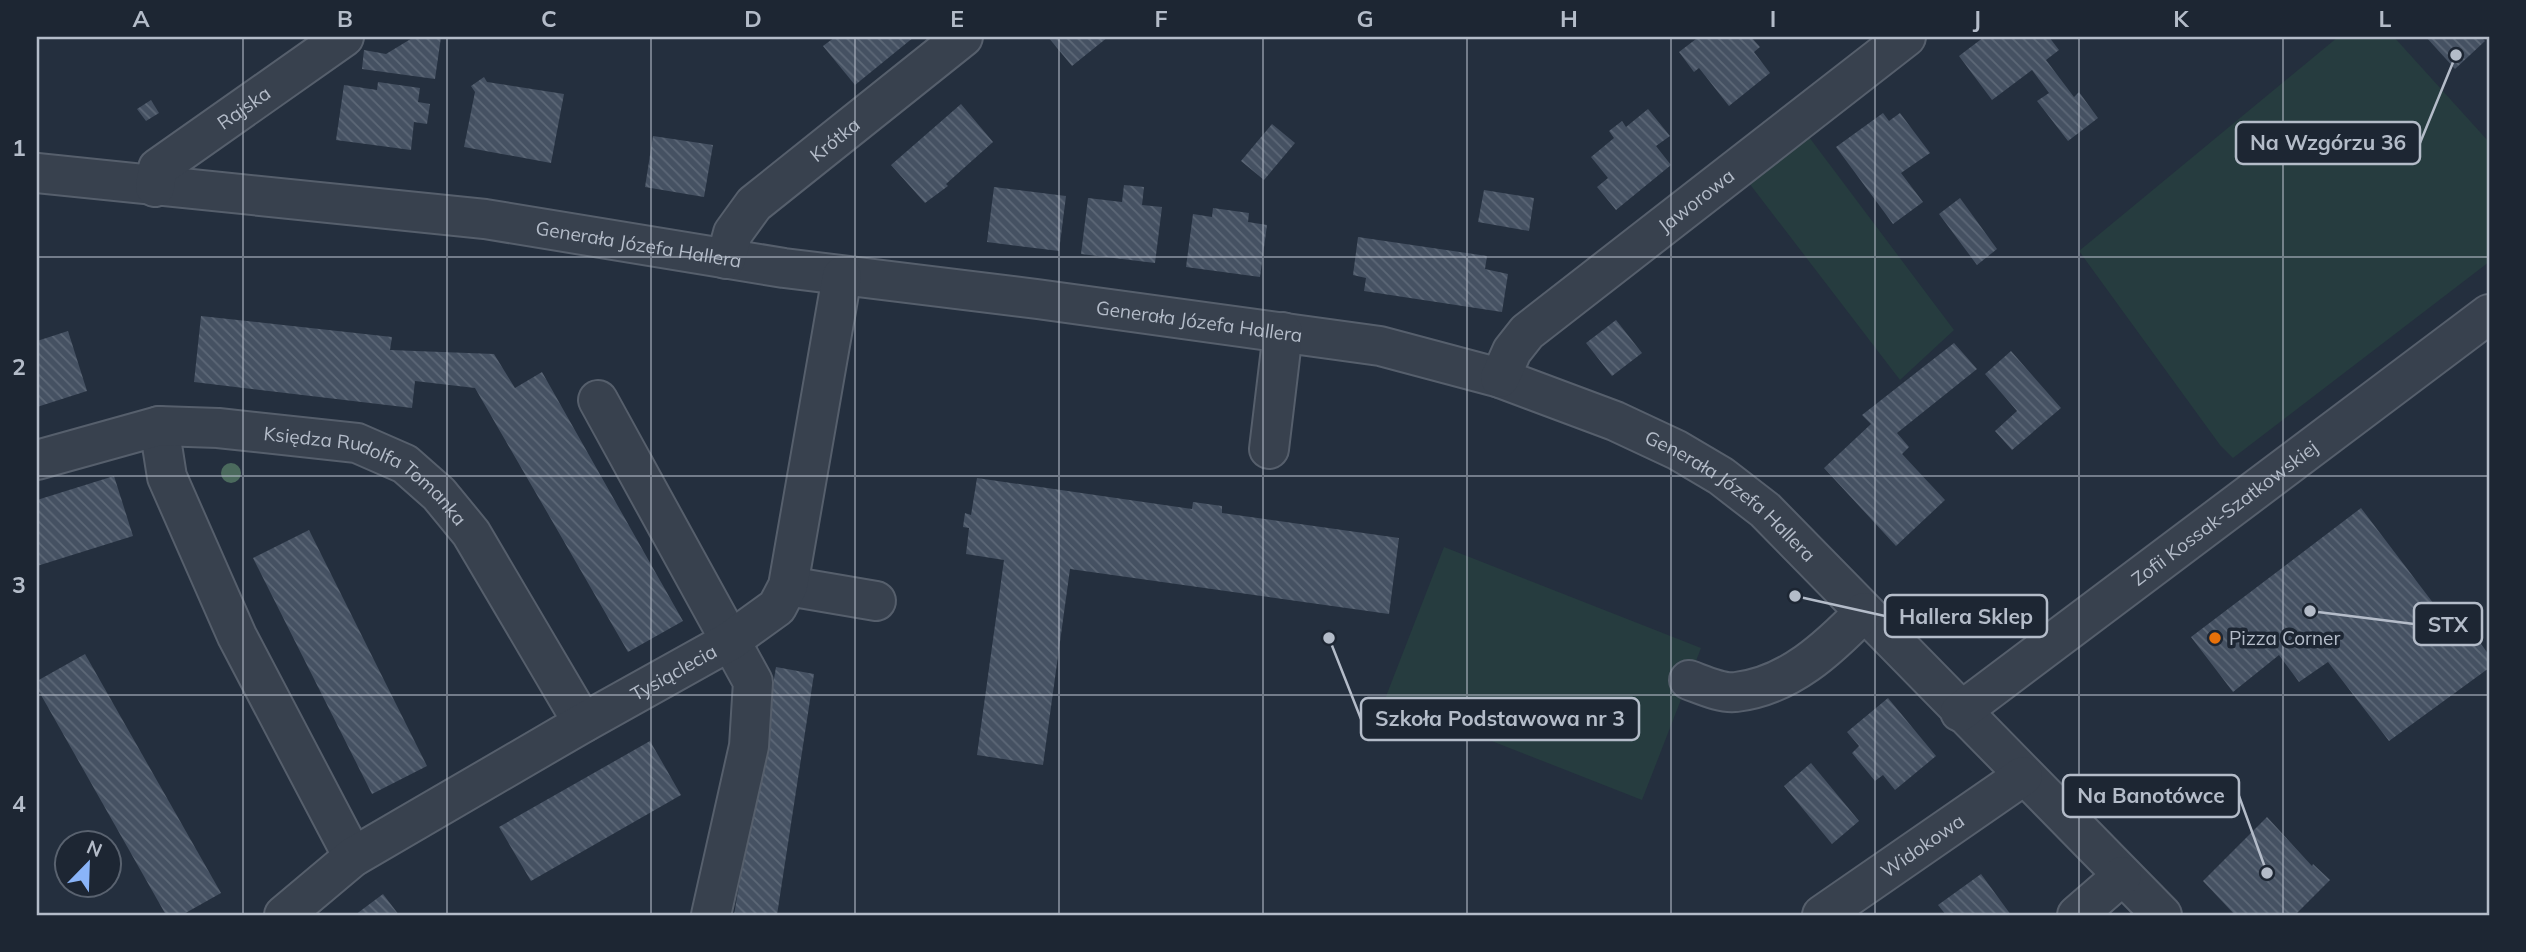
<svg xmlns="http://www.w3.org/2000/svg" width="2526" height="952" font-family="Mulish,sans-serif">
  <defs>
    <pattern id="building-back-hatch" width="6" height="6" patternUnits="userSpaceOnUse" patternTransform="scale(1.75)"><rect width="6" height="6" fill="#455162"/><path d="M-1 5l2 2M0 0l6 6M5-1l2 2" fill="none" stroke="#5d6877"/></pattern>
  </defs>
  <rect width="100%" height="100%" fill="#242f3e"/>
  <!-- green -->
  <g fill="#263c3f">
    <polygon points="2338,37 2394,37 2489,142 2489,262 2233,458 2220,445 2079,251"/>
    <polygon points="1809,137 1954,330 1900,380 1749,183"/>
    <polygon points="1444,547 1701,648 1642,800 1385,699"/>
  </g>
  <!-- building -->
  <g fill="url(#building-back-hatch)">
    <polygon points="414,37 441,37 435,79 362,69 364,50 386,54"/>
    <polygon points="835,37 914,37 855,85 823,46"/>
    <polygon points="1048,37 1108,37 1072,66"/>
    <polygon points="1694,37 1751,37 1760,47 1754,52 1770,73 1729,106 1699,68 1694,72 1679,52 1696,39"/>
    <polygon points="1984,37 2049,37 2059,50 2046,60 2074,97 2079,92 2098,118 2068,141 2037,101 2049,93 2032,70 1992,100 1959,56"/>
    <polygon points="2426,37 2481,37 2485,41 2455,69"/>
    <polygon points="484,77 487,82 564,94 551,163 464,147 475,92 471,86"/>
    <polygon points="378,82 420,88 418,102 430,104 427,124 414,122 411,150 336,140 344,85 377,90"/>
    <polygon points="151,100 159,113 146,121 137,109"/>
    <polygon points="961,104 993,142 946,184 948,186 925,203 891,165"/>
    <polygon points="1648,109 1670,136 1656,146 1671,165 1616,210 1597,187 1608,178 1591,157 1614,138 1609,131 1622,121 1626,127"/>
    <polygon points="1883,113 1889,121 1900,113 1930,153 1901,173 1923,202 1893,224 1836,147"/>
    <polygon points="1272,124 1295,143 1264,180 1241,161"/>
    <polygon points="653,136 713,145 704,197 645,187"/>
    <polygon points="1124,185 1144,187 1142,205 1162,207 1155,263 1081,254 1088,198 1122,202"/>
    <polygon points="994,187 1066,196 1059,251 987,242"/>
    <polygon points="1484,190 1534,198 1529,231 1478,222"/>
    <polygon points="1960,198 1997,249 1977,265 1939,214"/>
    <polygon points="1213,208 1249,213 1248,222 1267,225 1260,277 1186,267 1193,214 1212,217"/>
    <polygon points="1358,237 1487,256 1485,269 1508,274 1502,312 1364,291 1366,278 1353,275"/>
    <polygon points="201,316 392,337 390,350 494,354 515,388 542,372 683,621 628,652 475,388 415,381 412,408 194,382"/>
    <polygon points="1616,320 1642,353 1612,376 1586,343"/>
    <polygon points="68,331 87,391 37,407 37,341"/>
    <polygon points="1954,343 1977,369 1897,433 1909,447 1902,454 1945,500 1896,546 1824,468 1871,424 1862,415"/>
    <polygon points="2011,351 2061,408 2012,450 1995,431 2017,411 1985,374"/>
    <polygon points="114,476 133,536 37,566 37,500"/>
    <polygon points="977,478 1192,509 1193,502 1222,506 1222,513 1399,538 1389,614 1070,569 1043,765 977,755 1004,560 966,554 969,528 963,527 965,513 971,515"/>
    <polygon points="2361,508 2462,641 2473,633 2489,655 2489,668 2389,741 2328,662 2299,682 2279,655 2233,692 2191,637"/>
    <polygon points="309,530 427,766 372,794 253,558"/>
    <polygon points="85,654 221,893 182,915 166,915 37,688 37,681"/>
    <polygon points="776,667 814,674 777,915 734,915"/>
    <polygon points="1888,698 1936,756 1895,790 1883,775 1875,781 1852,753 1859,746 1847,732"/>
    <polygon points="650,741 681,795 531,881 499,827"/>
    <polygon points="1811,763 1859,821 1832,844 1784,786"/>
    <polygon points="2267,817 2312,866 2313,864 2330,880 2295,915 2235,915 2203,881"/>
    <polygon points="1981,874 2011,915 1946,915 1938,905"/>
    <polygon points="383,894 399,915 355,915"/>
  </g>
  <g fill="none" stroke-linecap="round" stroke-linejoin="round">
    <!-- minor casing -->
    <g stroke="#565f6c" stroke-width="42">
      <g id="minor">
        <path id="s1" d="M37,173L485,219L784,268L1037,299L1380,346L1500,378L1615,421L1677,450L1721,476L1765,510L2162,915"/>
        <path id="s2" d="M155,187L158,168L344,37"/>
        <path id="s3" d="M726,259L733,233L754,204L963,37"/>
        <path id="s4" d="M1500,378L1512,351L1527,332L1906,37"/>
        <polyline points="598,400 753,682 749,746 711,915"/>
        <polyline points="159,426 167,477 237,636 353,857"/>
        <polyline points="1269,449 1283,332"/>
        <path id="s5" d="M37,460L159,426L218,428L357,443L405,464L439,494L471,533L583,723"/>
        <polyline points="788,586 876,601"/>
        <path d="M1689,680C1703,685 1722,694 1736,692C1789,686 1829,648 1864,612"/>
        <path id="s6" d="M1960,712L2489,314"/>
        <path id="s7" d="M284,915L353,857L583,723L730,641L777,607L788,586L842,276"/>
        <path id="s8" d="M1822,915L2023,776"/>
        <polyline points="2077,915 2122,876"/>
      </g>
    </g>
    <!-- minor -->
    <use href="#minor" stroke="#38414e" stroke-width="38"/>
  </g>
  <!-- trees -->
  <circle fill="#4b6a5d" cx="231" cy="473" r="10"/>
  <!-- grid -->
  <path fill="none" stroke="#b4bcc9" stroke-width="2" stroke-opacity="0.55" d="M243,37V915M447,37V915M651,37V915M855,37V915M1059,37V915M1263,37V915M1467,37V915M1671,37V915M1875,37V915M2079,37V915M2283,37V915M37,257H2489M37,476H2489M37,695H2489"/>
  <!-- markers -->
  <circle fill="#e8710a" stroke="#1d2633" stroke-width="2.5" cx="2215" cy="638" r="7"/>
  <g text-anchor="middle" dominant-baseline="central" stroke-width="7" stroke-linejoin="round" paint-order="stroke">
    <!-- street labels -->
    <g font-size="19" fill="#b4bcc9" stroke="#1d2633">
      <text stroke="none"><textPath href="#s2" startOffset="124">Rajska</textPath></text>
      <text stroke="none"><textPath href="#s3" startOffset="166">Krótka</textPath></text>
      <text stroke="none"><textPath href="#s4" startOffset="268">Jaworowa</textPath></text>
      <text stroke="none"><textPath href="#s1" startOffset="606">Generała Józefa Hallera</textPath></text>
      <text stroke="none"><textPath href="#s1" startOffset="1172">Generała Józefa Hallera</textPath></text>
      <text stroke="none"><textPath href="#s5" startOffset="346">Księdza Rudolfa Tomanka</textPath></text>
      <text stroke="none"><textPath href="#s1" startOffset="1740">Generała Józefa Hallera</textPath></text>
      <text stroke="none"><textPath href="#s6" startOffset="331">Zofii Kossak-Szatkowskiej</textPath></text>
      <text stroke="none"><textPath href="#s7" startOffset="460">Tysiąclecia</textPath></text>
      <text stroke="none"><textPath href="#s8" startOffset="122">Widokowa</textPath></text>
    </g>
    <!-- poi labels -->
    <g font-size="19" fill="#b4bcc9" stroke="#1d2633" text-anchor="start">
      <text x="2229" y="638">Pizza Corner</text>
    </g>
  </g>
  <!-- callouts -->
  <path fill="none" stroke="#b4bcc9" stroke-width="2.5" d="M2456 55L2420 143M1795 596L1885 616M2310 611L2414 624M1329 638L1361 719M2267 873L2239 796"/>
  <g fill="#b4bcc9" stroke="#1d2633" stroke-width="2.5">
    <circle cx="2456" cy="55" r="7"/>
    <circle cx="1795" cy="596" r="7"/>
    <circle cx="2310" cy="611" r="7"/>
    <circle cx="1329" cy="638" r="7"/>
    <circle cx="2267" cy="873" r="7"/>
  </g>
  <g fill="#1d2633" stroke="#b4bcc9" stroke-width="2.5">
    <rect x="2236" y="122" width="184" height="42" rx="7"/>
    <rect x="1885" y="595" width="162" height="42" rx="7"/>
    <rect x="2414" y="603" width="68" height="42" rx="7"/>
    <rect x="1361" y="698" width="278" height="42" rx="7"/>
    <rect x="2063" y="775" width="176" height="42" rx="7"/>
  </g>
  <g font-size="21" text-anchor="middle" font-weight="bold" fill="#b4bcc9">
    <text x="2328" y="150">Na Wzgórzu 36</text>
    <text x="1966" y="624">Hallera Sklep</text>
    <text x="2448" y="632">STX</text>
    <text x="1500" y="726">Szkoła Podstawowa nr 3</text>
    <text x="2151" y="803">Na Banotówce</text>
  </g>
  <!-- border -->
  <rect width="2526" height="952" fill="none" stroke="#1d2633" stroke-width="77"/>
  <!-- north arrow -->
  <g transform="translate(88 864) rotate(23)"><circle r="33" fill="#1d2633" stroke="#59626f" stroke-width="2"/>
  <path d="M0-5L12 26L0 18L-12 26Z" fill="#8ab4f8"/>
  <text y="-10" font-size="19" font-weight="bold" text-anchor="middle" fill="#b4bcc9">N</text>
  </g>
  <rect x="38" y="38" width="2450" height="876" fill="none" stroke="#b4bcc9" stroke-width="2.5"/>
  <g font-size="23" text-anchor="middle" font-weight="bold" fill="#b4bcc9">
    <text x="141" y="27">A</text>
    <text x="345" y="27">B</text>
    <text x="549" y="27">C</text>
    <text x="753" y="27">D</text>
    <text x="957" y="27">E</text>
    <text x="1161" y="27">F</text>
    <text x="1365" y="27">G</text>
    <text x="1569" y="27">H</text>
    <text x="1773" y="27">I</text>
    <text x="1977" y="27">J</text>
    <text x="2181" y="27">K</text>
    <text x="2385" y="27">L</text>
    <text x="19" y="156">1</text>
    <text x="19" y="375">2</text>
    <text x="19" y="593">3</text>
    <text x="19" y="812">4</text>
  </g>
</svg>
